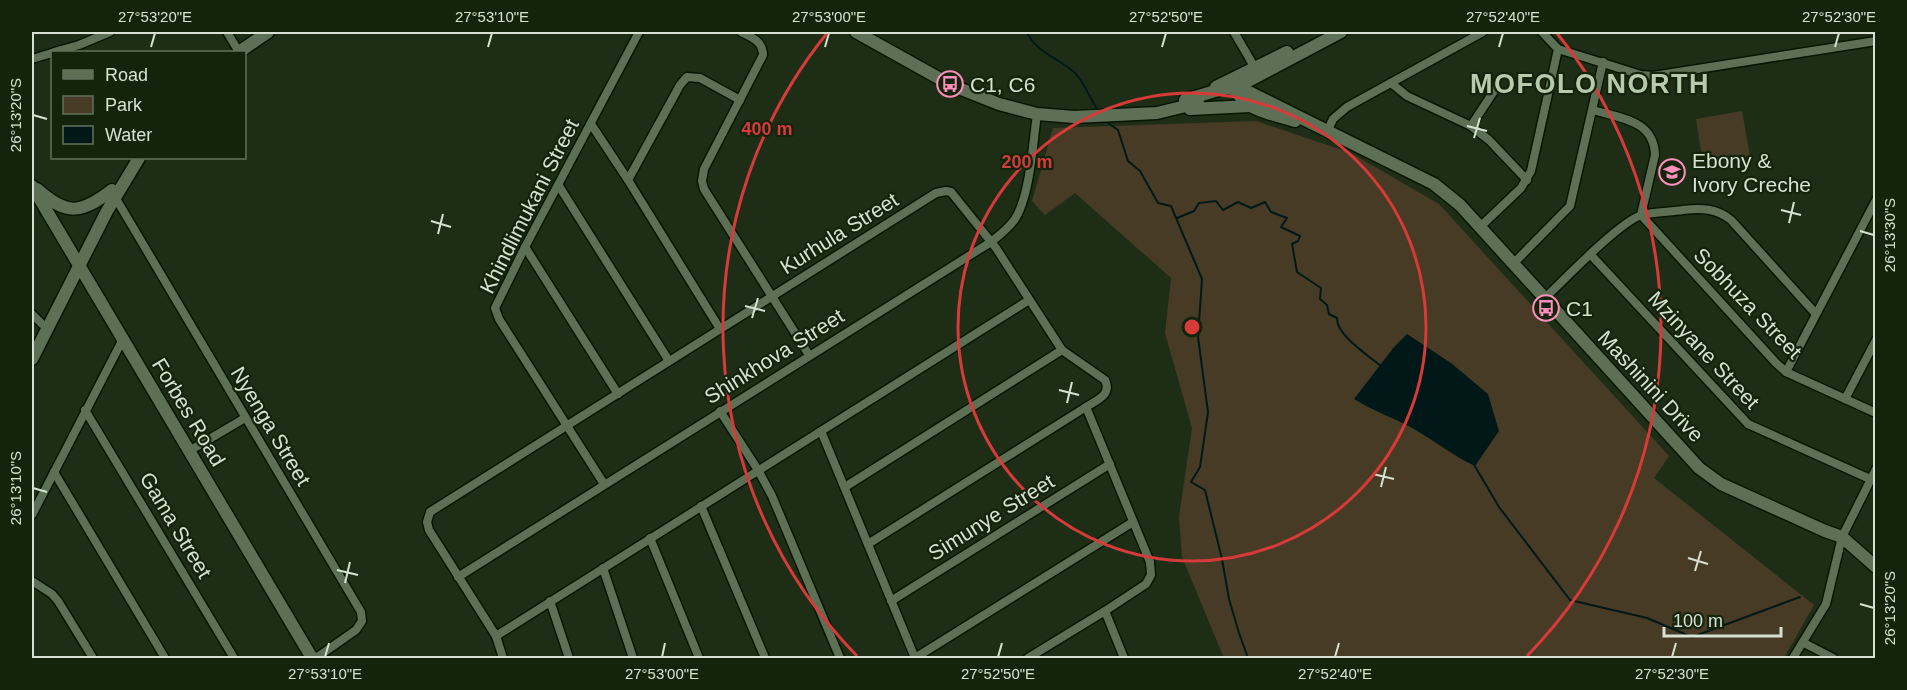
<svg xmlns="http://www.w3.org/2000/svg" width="1907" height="690" font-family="Helvetica,sans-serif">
  <rect width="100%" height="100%" fill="#1e2e16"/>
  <!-- green -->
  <g fill="#483b26">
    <polygon points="1742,111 1750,156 1703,163 1696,119"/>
    <polygon points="1256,121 1351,153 1439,204 1669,456 1654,478 1814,605 1784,658 1224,658 1182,557 1179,517 1192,428 1165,333 1171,278 1075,193 1045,215 1032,201 1053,128"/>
  </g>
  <!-- water -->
  <path fill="#001918" d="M1407,334L1451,363L1488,394L1499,431L1475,466C1453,456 1435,441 1414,429C1394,418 1373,411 1354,399L1394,347Z"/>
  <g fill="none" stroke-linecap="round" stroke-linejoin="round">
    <!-- stream -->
    <g stroke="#001918" stroke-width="2">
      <path d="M1027,32C1035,52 1061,59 1076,74C1085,84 1090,99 1098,110"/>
      <polyline points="1104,120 1118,130 1128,161 1140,171 1158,203 1171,206 1202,279 1198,337 1208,412 1200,467 1191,482 1205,490 1222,559 1229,599 1239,633 1248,658"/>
      <path d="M1177,218L1194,211L1199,203L1216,201L1223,210L1238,202L1251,208L1265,202L1271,212L1287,218L1281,227L1300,236L1298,241L1292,244L1297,272L1321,288L1320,299L1327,305L1329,314L1337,318C1336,335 1369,356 1381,366"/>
      <polyline points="1473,463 1499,507 1570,600 1647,618 1692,637 1800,597"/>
    </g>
    <!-- street casing -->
    <g stroke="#071602" stroke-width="11">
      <g id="street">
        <polyline points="227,32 239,52"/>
        <path d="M741,32C751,37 763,41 763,55L704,169L702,181L704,189L809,355"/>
        <polyline points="1234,32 1255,68"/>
        <polyline points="1542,32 1558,49 1641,75 1653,76 1876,41"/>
        <polyline points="54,52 79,45 110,32"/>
        <polyline points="32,59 52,53"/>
        <polyline points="1391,83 1407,96 1471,126 1489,140 1527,180"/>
        <path d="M1593,110C1620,118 1654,120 1655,155L1641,215L1776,363L1786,372L1876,413"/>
        <polyline points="591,124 628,180 720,329"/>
        <polyline points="1471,126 1496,88"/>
        <polyline points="1327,132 1333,119 1347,107 1483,32"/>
        <polyline points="628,180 680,85 687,77 700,78 740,100"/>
        <polyline points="559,186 669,361"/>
        <polyline points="115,197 361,612 362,621 356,630 316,658"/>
        <polyline points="1480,227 1521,188 1531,171 1558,49"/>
        <polyline points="525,247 618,394"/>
        <polyline points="1591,255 1748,424 1870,479"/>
        <polyline points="1513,264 1570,206 1603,62"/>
        <path d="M1544,299C1563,281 1620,221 1642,215C1655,212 1670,212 1683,210C1702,208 1716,208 1731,220L1816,314"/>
        <polyline points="32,314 42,324"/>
        <polyline points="1786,372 1876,200"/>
        <polyline points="1845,399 1876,340"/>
        <polyline points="85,410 234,658"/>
        <polyline points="720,411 758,470 772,496 840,658"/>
        <polyline points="821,431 915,658"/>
        <polyline points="189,451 245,418"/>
        <polyline points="54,472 165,658"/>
        <polyline points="604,484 499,319 495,308 525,247 639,32"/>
        <polyline points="845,487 1062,350"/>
        <polyline points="701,506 765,658"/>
        <polyline points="32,515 123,339"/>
        <polyline points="650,538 699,658"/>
        <polyline points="603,568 633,658"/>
        <path d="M458,577L991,242C1000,235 1009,228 1015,219C1030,196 1033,142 1037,114"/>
        <polyline points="32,581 52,594 58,601 93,658"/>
        <polyline points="550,601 569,658"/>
        <polyline points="891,601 1110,464"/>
        <polyline points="1105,611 1124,658"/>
        <polyline points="496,636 1029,300"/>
        <polyline points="1804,643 1833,658"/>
        <path d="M503,658L496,636L429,530L427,522L430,512L936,193L946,191L951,192L996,248L1062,350L1105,380C1112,395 1097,400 1086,407L868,544"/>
        <polyline points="915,658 1133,522"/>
        <polyline points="1028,658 1105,611 1146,584 1151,575 1150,562 1086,407"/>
        <polyline points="1793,658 1826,604 1842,537 1876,469"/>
      </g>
    </g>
    <!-- secondary casing -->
    <g stroke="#071602" stroke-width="15">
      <g id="secondary">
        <polyline points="856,32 951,85 999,104 1037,114 1074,117 1157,113 1198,103"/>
        <polyline points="239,52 268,32"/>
        <path d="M1236,86C1240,111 1275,114 1295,121"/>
        <polyline points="1216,87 1287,52"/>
        <polyline points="1233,89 1341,32"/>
        <polyline points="1185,100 1225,88 1245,90 1434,184 1460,205 1480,227 1699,468 1721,484 1825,531 1842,537 1876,567"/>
        <polyline points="1190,109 1250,106"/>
        <polyline points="32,186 312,658"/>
        <path d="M37,189C67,216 81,214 112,190"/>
        <polyline points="32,359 107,211 139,158"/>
      </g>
    </g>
    <!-- street -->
    <use href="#street" stroke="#5d7055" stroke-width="8"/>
    <!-- secondary -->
    <use href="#secondary" stroke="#5d7055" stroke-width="12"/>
  </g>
  <!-- ticks -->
  <path fill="none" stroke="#d6e1d2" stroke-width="2" d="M151,47L155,33M488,47L492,33M825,47L829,33M1162,47L1166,33M1499,47L1503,33M1835,47L1839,33M33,115L47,119M1467,126L1487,131M1474,138L1480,118M1781,210L1801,215M431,221L451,227M1789,223L1794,202M1860,231L1874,235M438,234L443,214M745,306L765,311M752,318L758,298M1059,390L1079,395M1067,403L1072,382M1373,474L1394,479M1381,487L1386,467M33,488L47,492M1688,558L1708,564M337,570L358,575M1695,571L1701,551M345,583L350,562M1860,604L1874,608M325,657L329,643M662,657L665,643M998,657L1002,643M1335,657L1339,643M1672,657L1676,643"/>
  <!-- distance rings -->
  <g fill="none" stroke="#d63a39" stroke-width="3">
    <circle cx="1192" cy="327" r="234"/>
    <path d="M857 656A469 469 0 0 1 828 32M1556 32A469 469 0 0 1 1527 656"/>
  </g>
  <!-- icons -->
  <defs>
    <g id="bus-ring" transform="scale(1.35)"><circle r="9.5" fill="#14240c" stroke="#fe8ebb" stroke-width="1.5"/><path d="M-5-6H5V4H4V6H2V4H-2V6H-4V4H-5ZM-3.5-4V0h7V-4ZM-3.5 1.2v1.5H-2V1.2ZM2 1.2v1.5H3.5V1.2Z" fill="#fe8ebb"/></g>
    <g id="school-ring" transform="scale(1.35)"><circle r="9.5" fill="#14240c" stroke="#fe8ebb" stroke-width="1.5"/><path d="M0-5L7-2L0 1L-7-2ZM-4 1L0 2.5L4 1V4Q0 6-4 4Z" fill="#fe8ebb"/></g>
  </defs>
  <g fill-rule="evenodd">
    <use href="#bus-ring" x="950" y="84"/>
    <use href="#school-ring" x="1672" y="172"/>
    <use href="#bus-ring" x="1546" y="308"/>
  </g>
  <g text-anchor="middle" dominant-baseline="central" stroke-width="4.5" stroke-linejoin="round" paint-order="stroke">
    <!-- poi labels -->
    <g font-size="21" fill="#d6e1d2" stroke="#14240c" text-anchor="start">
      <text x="970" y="84">C1, C6</text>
      <text x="1692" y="160">Ebony &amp;<tspan x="1692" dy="24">Ivory Creche</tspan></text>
      <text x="1566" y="308">C1</text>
    </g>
    <!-- street labels -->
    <g font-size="21" fill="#d6e1d2" stroke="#14240c">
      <text transform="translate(529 206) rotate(-63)">Khindlimukani Street</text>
      <text transform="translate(839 233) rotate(-32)">Kurhula Street</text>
      <text transform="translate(1748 303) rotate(46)">Sobhuza Street</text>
      <text transform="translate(1704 350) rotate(47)">Mzinyane Street</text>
      <text transform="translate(774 356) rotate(-32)">Shinkhova Street</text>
      <text transform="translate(1651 386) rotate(47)">Mashinini Drive</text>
      <text transform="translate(189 412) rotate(59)">Forbes Road</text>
      <text transform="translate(271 426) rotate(59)">Nyenga Street</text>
      <text transform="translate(991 517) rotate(-32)">Simunye Street</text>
      <text transform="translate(176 525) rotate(59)">Gama Street</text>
    </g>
    <!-- district labels -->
    <g font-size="27" font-weight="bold" letter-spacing="1.5" fill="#b6cbac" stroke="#14240c">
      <text x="1590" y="84">MOFOLO NORTH</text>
    </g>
  </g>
  <circle cx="1192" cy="327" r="9" fill="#d63a39" stroke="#14240c" stroke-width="3"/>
  <g font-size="18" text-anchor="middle" font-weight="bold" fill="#d63a39" stroke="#14240c" stroke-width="4.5" stroke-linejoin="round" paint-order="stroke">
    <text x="767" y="135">400 m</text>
    <text x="1027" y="168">200 m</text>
  </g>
  <!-- border -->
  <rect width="1907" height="690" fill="none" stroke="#14240c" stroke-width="66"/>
  <!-- legend -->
  <rect x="51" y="51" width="195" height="108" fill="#14240c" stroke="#62705b" stroke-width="1.5"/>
  <rect x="63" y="70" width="30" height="9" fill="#5d7055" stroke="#62705b" stroke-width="1.5"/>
  <text x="105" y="81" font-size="18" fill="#d6e1d2">Road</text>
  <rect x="63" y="96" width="30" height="18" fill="#483b26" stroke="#62705b" stroke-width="1.5"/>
  <text x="105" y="111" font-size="18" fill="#d6e1d2">Park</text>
  <rect x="63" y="126" width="30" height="18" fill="#001918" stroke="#62705b" stroke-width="1.5"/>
  <text x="105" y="141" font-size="18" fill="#d6e1d2">Water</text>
  <!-- scale -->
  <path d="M1664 627v9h117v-9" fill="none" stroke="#d6e1d2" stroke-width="3"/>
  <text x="1673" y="627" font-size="18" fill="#d6e1d2" stroke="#14240c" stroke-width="4.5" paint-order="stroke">100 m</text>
  <rect x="33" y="33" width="1841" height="624" fill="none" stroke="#d6e1d2" stroke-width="2"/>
  <g font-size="15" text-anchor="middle" fill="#d6e1d2">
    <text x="155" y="22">27°53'20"E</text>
    <text x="492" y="22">27°53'10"E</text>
    <text x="829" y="22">27°53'00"E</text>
    <text x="1166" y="22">27°52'50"E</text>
    <text x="1503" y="22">27°52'40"E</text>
    <text x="1839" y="22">27°52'30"E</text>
    <text transform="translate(16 115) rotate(-90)" y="5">26°13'20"S</text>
    <text transform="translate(1890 235) rotate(-90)" y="5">26°13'30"S</text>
    <text transform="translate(16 488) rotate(-90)" y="5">26°13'10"S</text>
    <text transform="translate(1890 608) rotate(-90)" y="5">26°13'20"S</text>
    <text x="325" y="679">27°53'10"E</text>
    <text x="662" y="679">27°53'00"E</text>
    <text x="998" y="679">27°52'50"E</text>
    <text x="1335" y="679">27°52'40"E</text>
    <text x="1672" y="679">27°52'30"E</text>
  </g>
</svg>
